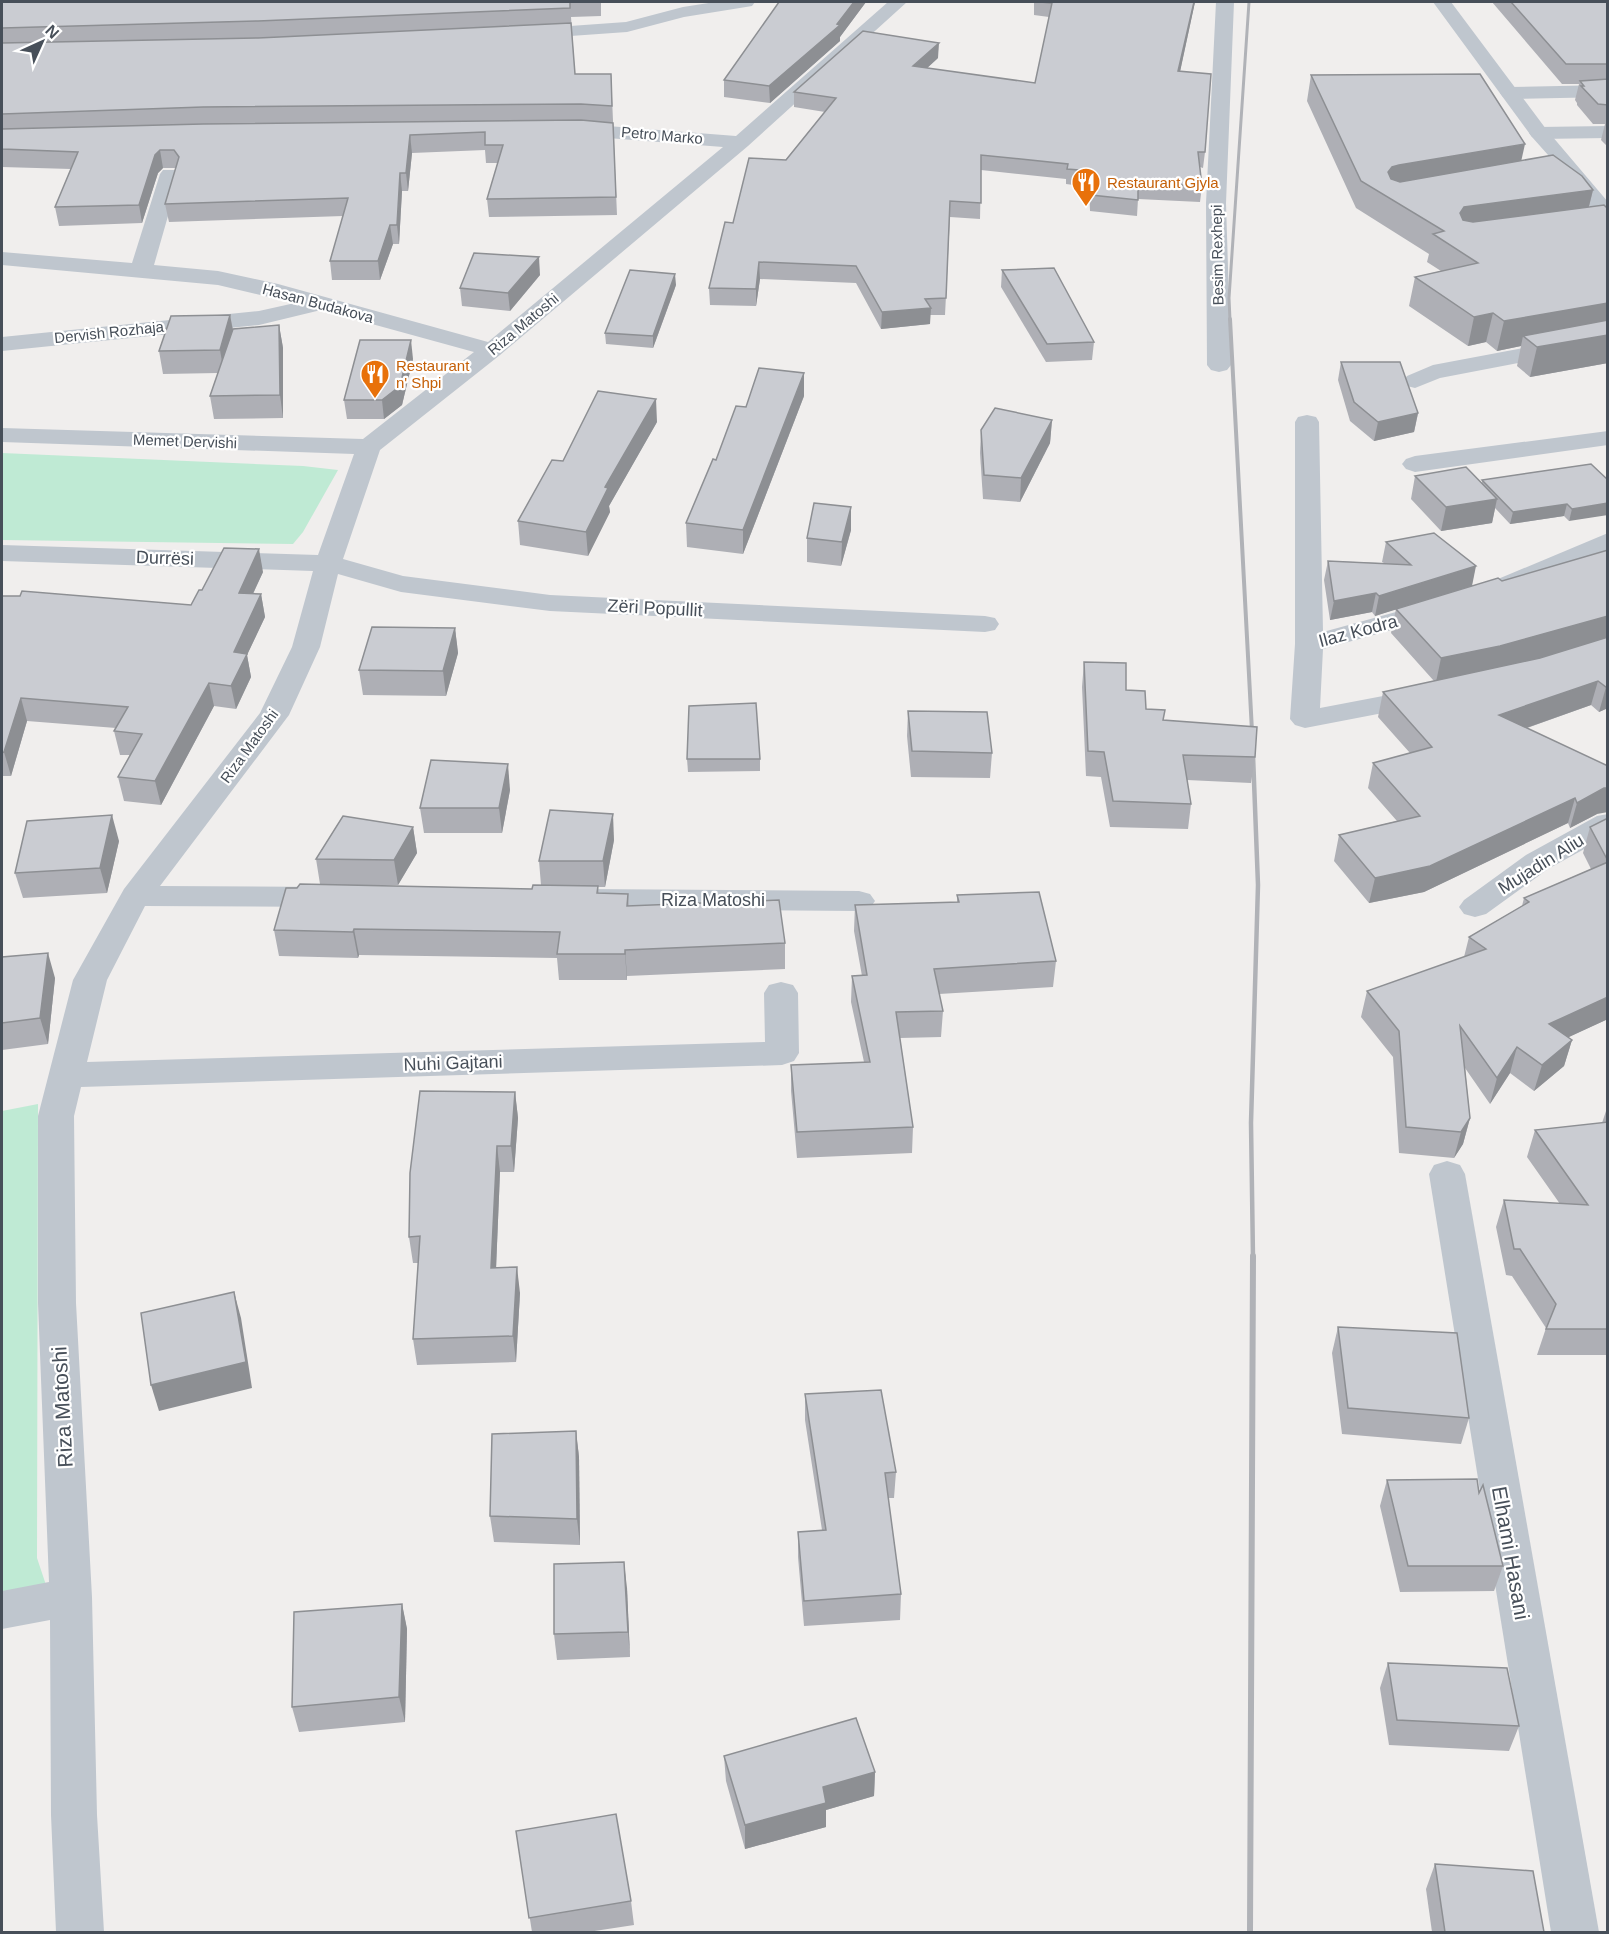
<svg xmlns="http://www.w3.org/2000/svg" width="1609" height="1934" font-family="Arial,sans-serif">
  <rect width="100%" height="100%" fill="#f0eeed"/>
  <!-- green -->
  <g fill="#bfead4">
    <polygon points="2,453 303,466 338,470 303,532 293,544 2,540"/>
    <polygon points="38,1104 37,1558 56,1615 2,1626 2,1111"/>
  </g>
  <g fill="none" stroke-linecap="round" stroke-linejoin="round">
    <!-- minor -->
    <g fill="#bfc6ce" fill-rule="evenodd">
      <polygon points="715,2 755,2 752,6 746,7 684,17 627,32 528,39 522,38 519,34 522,30 528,29 626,22 683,7"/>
      <polygon points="888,2 907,2 748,146 500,355 380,450 343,559 403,576 550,595 985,616 995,618 999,624 995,630 985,632 550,611 401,592 338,574 320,647 289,715 160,886 328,887 339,890 344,897 339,904 328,907 145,906 107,980 87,1062 765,1042 764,993 769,985 781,982 793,985 798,993 799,1053 794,1061 782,1065 81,1087 74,1116 76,1303 92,1597 97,1815 104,1932 56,1932 51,1815 50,1620 2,1629 2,1591 49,1582 38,1303 38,1116 73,980 124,889 260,713 292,647 313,571 2,561 2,545 318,555 354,454 2,442 2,428 363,439 474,352 321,310 259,325 2,351 2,337 259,311 295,303 218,285 2,265 2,252 132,263 160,174 163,170 177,170 180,174 154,265 218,271 278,284 488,342 723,147 569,135 562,133 559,129 562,125 569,123 736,136"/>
      <polygon points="1216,2 1234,2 1226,203 1231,365 1227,370 1219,372 1211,370 1207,365 1206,203"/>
      <polygon points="1608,85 1608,97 1510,99 1503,97 1500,93 1503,89 1510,87"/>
      <polygon points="1608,126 1608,138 1539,139 1532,137 1529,133 1532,129 1539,127"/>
      <polygon points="1608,332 1608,346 1440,378 1415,388 1407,386 1403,381 1407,376 1433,365"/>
      <polygon points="1307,415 1316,417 1319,422 1323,632 1436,601 1446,603 1450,609 1446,615 1323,649 1320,708 1425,688 1435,691 1439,697 1435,703 1305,728 1295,725 1290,719 1295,644 1295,422 1298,417"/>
      <polygon points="1608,431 1608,445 1415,472 1406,469 1402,464 1406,459 1415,456"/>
      <polygon points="1608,533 1608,551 1518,591 1508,593 1498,591 1495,585 1498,579"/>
      <polygon points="1608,814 1608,836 1548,869 1486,914 1475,917 1464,914 1459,907 1464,900 1526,855 1597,816"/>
      <polygon points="584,889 859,891 870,894 875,901 870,908 859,911 584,909 573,906 568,899 573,892"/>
      <polygon points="1447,1161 1460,1165 1465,1174 1599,1932 1551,1932 1429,1174 1434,1165"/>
    </g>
    <!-- tertiary -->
    <polygon fill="#bfc6ce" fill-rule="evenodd" points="1433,2 1451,2 1546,129 1608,202 1608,223 1601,221 1565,174 1532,137"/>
    <!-- rail-far3 -->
    <polyline stroke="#b0b2b7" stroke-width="3" points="1230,320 1229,298 1249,2"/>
    <!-- rail-far2 -->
    <polyline stroke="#b0b2b7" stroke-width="4" points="1230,319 1252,731"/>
    <!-- rail-far1 -->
    <polyline stroke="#b0b2b7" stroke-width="4.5" points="1252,729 1258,885 1251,1123 1253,1258"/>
    <!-- rail -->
    <polyline stroke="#b0b2b7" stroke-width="6" points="1250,1932 1253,1256"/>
  </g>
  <!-- wall -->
  <g fill="#aeafb5">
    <polygon points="2,2 601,2 601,16 571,17 575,74 611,74 617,215 489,217 487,199 498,163 486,163 485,150 412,153 408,191 402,191 399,244 393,244 380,280 332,280 330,261 343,216 169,222 165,204 176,168 163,168 158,173 142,223 59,226 55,207 71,169 2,167"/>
    <polygon points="779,2 866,2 840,37 840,41 770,103 724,97 724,80"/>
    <polygon points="1034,2 1195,2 1180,71 1205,152 1203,168 1200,167 1202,186 1200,202 1138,199 1137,216 1090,211 1089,187 1066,184 1066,179 981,170 980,219 950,217 945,315 930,315 930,324 881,329 856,283 760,279 756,306 710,305 709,288 733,223 825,112 794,107 794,92 938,58 927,68 1035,83 1049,17 1034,15"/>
    <polygon points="1492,2 1608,2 1608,147 1601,140 1605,124 1593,124 1577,105 1577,103 1575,100 1579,84 1562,84"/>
    <polygon points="1311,75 1593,190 1589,207 1608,209 1608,363 1530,377 1517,366 1521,346 1497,351 1486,342 1468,346 1409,306 1415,277 1441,271 1427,262 1429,254 1356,208 1307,101"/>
    <polygon points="1002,270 1094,342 1092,360 1046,362 1001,287"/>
    <polygon points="540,275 510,311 462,306 460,288"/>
    <polygon points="676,285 653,348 606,344 605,333"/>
    <polygon points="230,315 233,329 279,325 283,348 283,418 214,419 210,396 218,373 163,374 159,351"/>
    <polygon points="413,359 402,405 384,419 347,419 344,400"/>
    <polygon points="1341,362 1418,413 1414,432 1374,441 1350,421 1338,380"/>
    <polygon points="804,396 743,554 687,547 686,523 716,460 746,407"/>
    <polygon points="1052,420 1050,443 1020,502 983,499 980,453 981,430"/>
    <polygon points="657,422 609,506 610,512 588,556 520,545 518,521 563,461"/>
    <polygon points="1591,464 1569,521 1564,516 1510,524 1495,508 1492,523 1441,531 1411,499 1415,476 1482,483 1482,480"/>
    <polygon points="851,530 841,566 807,562 807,538"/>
    <polygon points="1386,542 1472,586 1502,581 1608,550 1608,708 1599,712 1591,705 1527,728 1597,814 1570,828 1568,823 1424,892 1369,903 1334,861 1339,835 1397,821 1368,788 1373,763 1410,753 1378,717 1383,692 1434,681 1391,633 1396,609 1375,616 1372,612 1330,620 1324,580 1328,561 1384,563 1382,562"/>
    <polygon points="263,572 253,594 261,594 265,617 247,655 251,677 236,709 214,706 161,805 124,801 118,777 130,755 120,755 114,731 116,728 27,721 11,776 2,776 2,596 191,605 202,590"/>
    <polygon points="455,628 458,653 446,696 363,695 359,670"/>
    <polygon points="1084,662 1126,690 1146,709 1165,710 1163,720 1255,757 1251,783 1187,780 1191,804 1188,829 1110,827 1101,777 1086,776 1082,687"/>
    <polygon points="908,711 992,753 990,778 911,777 907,736"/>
    <polygon points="687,759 760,759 760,771 688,772"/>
    <polygon points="510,790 502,833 424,833 420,808"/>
    <polygon points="1608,818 1608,1019 1568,1037 1572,1040 1564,1066 1534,1091 1510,1073 1490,1104 1465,1068 1470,1118 1463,1144 1454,1158 1399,1153 1393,1057 1361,1017 1367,991 1464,957 1469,937 1522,906 1524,898 1591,869 1583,853 1590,827"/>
    <polygon points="413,827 417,853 398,885 366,885 532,889 541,885 539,861 614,840 605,887 598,887 599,893 628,894 629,906 785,943 785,969 627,976 627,980 559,980 557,958 359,955 358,958 279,956 274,930 297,888 320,884 316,859"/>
    <polygon points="119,841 107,893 23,898 15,873"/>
    <polygon points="957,895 1056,961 1053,987 939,994 943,1011 941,1037 900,1038 913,1127 912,1153 797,1158 791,1091 791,1065 864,1062 851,1002 852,976 862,976 854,931 855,905 957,902"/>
    <polygon points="2,957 55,978 48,1044 2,1050"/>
    <polygon points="515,1092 518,1118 514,1172 500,1172 496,1268 520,1293 516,1362 417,1365 413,1339 418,1263 413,1263 409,1237"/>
    <polygon points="1606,1111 1608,1111 1608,1355 1537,1355 1546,1328 1512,1276 1506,1275 1496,1227 1504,1200 1560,1204 1527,1157 1535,1130 1602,1123"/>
    <polygon points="1338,1327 1469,1418 1461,1444 1342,1434 1332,1353"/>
    <polygon points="805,1394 896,1472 894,1498 888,1498 901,1594 900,1620 804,1626 798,1557 798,1532 822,1530 805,1420"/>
    <polygon points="576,1431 579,1457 580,1545 494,1542 490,1516"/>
    <polygon points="1387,1480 1479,1493 1503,1566 1494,1591 1400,1592 1380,1506"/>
    <polygon points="627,1588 630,1657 557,1660 554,1634"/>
    <polygon points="402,1604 407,1629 405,1722 299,1732 292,1707"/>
    <polygon points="1388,1663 1519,1726 1509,1751 1389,1745 1380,1688"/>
    <polygon points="724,1756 875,1772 874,1796 826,1810 826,1827 745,1849 726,1781"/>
    <polygon points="516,1831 631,1901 634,1925 588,1932 532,1932"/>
    <polygon points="1435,1864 1544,1932 1432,1932 1426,1889"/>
  </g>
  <!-- shaded-wall -->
  <g fill="#8d8f93">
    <polygon points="854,2 866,2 840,37 840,41 770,103 769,86 837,24"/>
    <polygon points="1194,2 1195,2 1177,86 1178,71"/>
    <polygon points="939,43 938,58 913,81 913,66"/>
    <polygon points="410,135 412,153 408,191 406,173"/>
    <polygon points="1525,144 1519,171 1395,193 1388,172 1392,167 1399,165"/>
    <polygon points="160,150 163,168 158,173 142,223 139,205 155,155"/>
    <polygon points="400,173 402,191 399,244 397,225"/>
    <polygon points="1593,190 1586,218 1459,235 1460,213 1464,207"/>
    <polygon points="390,225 393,244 380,280 378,261"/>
    <polygon points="539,257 540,275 510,311 508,293"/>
    <polygon points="759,262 760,279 756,306 756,289"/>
    <polygon points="675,274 676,285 653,348 653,336"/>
    <polygon points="1608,303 1608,331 1523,336 1521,346 1497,351 1504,321"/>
    <polygon points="931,308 930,324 881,329 882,312"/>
    <polygon points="1493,313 1486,342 1468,346 1474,317"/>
    <polygon points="230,315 234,337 224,373 220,350"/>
    <polygon points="279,325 283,348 283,418 280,395"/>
    <polygon points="1608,335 1608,363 1530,377 1537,347"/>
    <polygon points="411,340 413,359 402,405 384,419 382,400"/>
    <polygon points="804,373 804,396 743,554 743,530"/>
    <polygon points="656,399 657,422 609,506 610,512 588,556 586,532 605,487"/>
    <polygon points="1418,413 1414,432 1374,441 1378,422"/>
    <polygon points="1052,420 1050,443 1020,502 1021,478"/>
    <polygon points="1497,499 1492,523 1441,531 1446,507"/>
    <polygon points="1608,503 1608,515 1569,521 1572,509"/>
    <polygon points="1567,504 1564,516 1510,524 1513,512"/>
    <polygon points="851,507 851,530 841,566 842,542"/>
    <polygon points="259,549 263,572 243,615 239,593"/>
    <polygon points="1476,566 1472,586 1375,616 1379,596"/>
    <polygon points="1376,593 1372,612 1330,620 1334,601"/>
    <polygon points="261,594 265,617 247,655 251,677 236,709 231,686 234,652"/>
    <polygon points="1608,616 1607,639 1494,671 1436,682 1441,658"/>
    <polygon points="455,628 458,653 446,696 443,671"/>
    <polygon points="1598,681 1591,705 1492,740 1499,715"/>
    <polygon points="209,683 214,706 161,805 155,781"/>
    <polygon points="1608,686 1608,708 1599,712 1606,687"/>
    <polygon points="21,698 27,721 11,776 4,752"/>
    <polygon points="508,764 510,790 502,833 499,808"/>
    <polygon points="1604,788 1608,788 1608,812 1597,814 1570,828 1577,803"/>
    <polygon points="1575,798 1568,823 1424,892 1369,903 1375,878"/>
    <polygon points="613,814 614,840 605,887 603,861"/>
    <polygon points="112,815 119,841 107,893 100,868"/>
    <polygon points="413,827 417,853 398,885 394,860"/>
    <polygon points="354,929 359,955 358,958 353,932"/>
    <polygon points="625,950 627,976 627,980 625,954"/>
    <polygon points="48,953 55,978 48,1044 40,1018"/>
    <polygon points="1608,997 1608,1019 1541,1050 1549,1024"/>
    <polygon points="1572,1040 1564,1066 1534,1091 1542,1065"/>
    <polygon points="1517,1047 1510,1073 1490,1104 1497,1078"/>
    <polygon points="515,1092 518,1118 514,1172 511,1146"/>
    <polygon points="1470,1118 1463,1144 1454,1158 1461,1132"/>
    <polygon points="497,1146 500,1172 495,1294 491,1268"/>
    <polygon points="517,1267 520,1293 516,1362 513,1336"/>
    <polygon points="234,1292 241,1318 252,1388 159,1411 151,1385"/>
    <polygon points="576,1431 579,1457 580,1545 577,1519"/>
    <polygon points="624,1562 627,1588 630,1657 628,1632"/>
    <polygon points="402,1604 407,1629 405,1722 399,1697"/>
    <polygon points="875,1772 874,1796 826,1810 826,1827 745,1849 745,1825 823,1787"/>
  </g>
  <!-- building -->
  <g fill="#caccd2" stroke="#8d8f93" stroke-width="1.5">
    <polygon points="2,2 570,2 570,8 258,21 2,28"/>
    <polygon points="779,2 854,2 837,24 840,25 769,86 724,80"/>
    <polygon points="1040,2 1194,2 1178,71 1211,74 1205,152 1198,152 1202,186 1138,183 1138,200 1091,195 1091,171 1067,169 1068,164 981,155 981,203 950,201 946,298 925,299 931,308 882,312 856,266 759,262 756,289 709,288 725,222 733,223 749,158 786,160 836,98 794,92 863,31 939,43 913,66 1035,83 1052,3"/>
    <polygon points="1511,2 1608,2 1608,64 1566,64"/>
    <polygon points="571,23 575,74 611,74 612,106 581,104 203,107 2,114 2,43 258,38"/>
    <polygon points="1480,74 1525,144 1399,165 1392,167 1388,172 1391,179 1400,182 1553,155 1582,176 1593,190 1464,207 1460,213 1463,220 1473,222 1604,205 1608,209 1608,303 1504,321 1493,313 1474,317 1415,277 1478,263 1433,234 1444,231 1361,181 1311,75"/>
    <polygon points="1608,79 1608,105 1598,104 1581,86 1584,86 1580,81"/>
    <polygon points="581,120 613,123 616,197 487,199 503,145 485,145 485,132 410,135 406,173 400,173 397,225 390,225 378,261 330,261 348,198 165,204 179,157 174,150 160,150 155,155 139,205 55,207 78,152 2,149 2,129 203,124"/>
    <polygon points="474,253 539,257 508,293 460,288"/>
    <polygon points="1054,268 1094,342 1047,344 1002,270"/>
    <polygon points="630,270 675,274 653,336 605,333"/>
    <polygon points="230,315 220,350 159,351 171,316"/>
    <polygon points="1608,320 1608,335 1537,347 1523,336"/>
    <polygon points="279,325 280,395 210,396 233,329"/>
    <polygon points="360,340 411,340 400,386 382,400 344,400"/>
    <polygon points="1341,362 1400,362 1418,413 1378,422 1354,402"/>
    <polygon points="759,368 804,373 743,530 686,523 713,459 716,460 736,406 746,407"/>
    <polygon points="598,391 656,399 605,487 608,488 586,532 518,521 552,460 563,461"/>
    <polygon points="995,408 1052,420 1021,478 984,475 981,430"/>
    <polygon points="1591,464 1608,480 1608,503 1572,509 1567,504 1513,512 1482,480"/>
    <polygon points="1466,467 1497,499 1446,507 1415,476"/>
    <polygon points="814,503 851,507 842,542 807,538"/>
    <polygon points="1434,533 1476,566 1379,596 1376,593 1334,601 1328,561 1411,565 1386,542"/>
    <polygon points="224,548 259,549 239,593 261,594 234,652 247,654 231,686 209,683 155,781 118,777 142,734 114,731 128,707 21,698 4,752 2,753 2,596 20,596 22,591 191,605 199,590 202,590"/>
    <polygon points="1608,550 1608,616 1500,646 1441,658 1396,609 1498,578 1502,581"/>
    <polygon points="372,627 455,628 443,671 359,670"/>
    <polygon points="1608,637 1608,686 1606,687 1598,681 1499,715 1608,766 1608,788 1604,788 1577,803 1575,798 1430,866 1375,878 1339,835 1420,816 1373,763 1432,747 1383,692 1540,658"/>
    <polygon points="1084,662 1126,663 1126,690 1145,691 1146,709 1165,710 1163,720 1257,727 1255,757 1183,755 1191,804 1113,801 1104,752 1088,751"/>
    <polygon points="756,703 760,759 687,759 689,706"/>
    <polygon points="908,711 987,712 992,753 912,751"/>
    <polygon points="431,760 508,764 499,808 420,808"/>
    <polygon points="550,810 613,814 603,861 539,861"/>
    <polygon points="112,815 100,868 15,873 27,821"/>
    <polygon points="343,816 413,827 394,860 316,859"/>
    <polygon points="1608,818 1608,861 1590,827"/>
    <polygon points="1608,862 1608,997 1549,1024 1572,1040 1542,1065 1517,1047 1497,1078 1460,1026 1470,1118 1461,1132 1406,1127 1399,1031 1367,991 1486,949 1469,937 1529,902 1524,898"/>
    <polygon points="300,884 532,889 533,885 598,886 597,893 628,894 627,906 779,900 785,943 625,950 625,954 557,954 560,932 354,929 353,932 274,930 286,888 297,888"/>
    <polygon points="1039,892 1056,961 934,969 943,1011 896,1012 913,1127 797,1132 791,1065 870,1062 852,976 867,975 855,905 959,902 957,895"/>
    <polygon points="48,953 40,1018 2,1023 2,957"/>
    <polygon points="420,1091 515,1092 511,1146 497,1146 491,1268 517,1267 513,1336 413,1339 420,1236 409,1237 410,1173"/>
    <polygon points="1608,1122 1608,1329 1546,1329 1556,1304 1520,1249 1514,1249 1504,1200 1588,1205 1535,1130"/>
    <polygon points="234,1292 246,1362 151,1385 141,1313"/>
    <polygon points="1338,1327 1457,1333 1469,1418 1348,1408"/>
    <polygon points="881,1390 896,1472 885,1473 901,1594 804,1601 798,1532 826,1530 805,1394"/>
    <polygon points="576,1431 577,1519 490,1516 492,1434"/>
    <polygon points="1477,1479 1479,1493 1483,1485 1503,1566 1408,1566 1387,1480"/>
    <polygon points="624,1562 628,1632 554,1634 554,1564"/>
    <polygon points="402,1604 399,1697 292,1707 294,1612"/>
    <polygon points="1388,1663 1507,1668 1519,1726 1397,1720"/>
    <polygon points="856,1718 875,1772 823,1787 826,1803 745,1825 724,1756"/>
    <polygon points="616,1814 631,1901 529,1918 516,1831"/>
    <polygon points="1435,1864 1533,1871 1544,1932 1445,1932"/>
  </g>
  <!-- icons -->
  <defs>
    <g id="restaurant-pin" transform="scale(1.5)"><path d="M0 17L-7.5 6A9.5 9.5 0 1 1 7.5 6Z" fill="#e8710a" stroke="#fff"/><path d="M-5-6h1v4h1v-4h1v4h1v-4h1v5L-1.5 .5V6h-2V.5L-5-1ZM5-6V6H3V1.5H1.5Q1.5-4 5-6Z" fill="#fff"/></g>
  </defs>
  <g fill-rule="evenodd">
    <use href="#restaurant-pin" x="1086" y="182"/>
    <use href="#restaurant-pin" x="375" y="374"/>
  </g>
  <g text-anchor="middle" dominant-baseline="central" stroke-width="4.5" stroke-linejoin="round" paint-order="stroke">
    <!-- far-street labels -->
    <g font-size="15" fill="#474f59" stroke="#fff">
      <text transform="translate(662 135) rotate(5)">Petro Marko</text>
      <text transform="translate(1217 255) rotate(-91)">Besim Rexhepi</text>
      <text transform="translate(318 303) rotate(15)">Hasan Budakova</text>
      <text transform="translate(523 324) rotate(-40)">Riza Matoshi</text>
      <text transform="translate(109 332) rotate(-6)">Dervish Rozhaja</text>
      <text transform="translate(185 441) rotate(2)">Memet Dervishi</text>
      <text transform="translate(249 746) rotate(-54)">Riza Matoshi</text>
    </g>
    <!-- far-food labels -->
    <g font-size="15" fill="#c56008" stroke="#fff" text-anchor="start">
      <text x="1107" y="182">Restaurant Gjyla</text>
      <text x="396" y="365">Restaurant<tspan x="396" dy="17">n' Shpi</tspan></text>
    </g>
    <!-- street labels -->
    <g font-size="18" fill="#474f59" stroke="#fff">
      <text transform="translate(165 558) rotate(2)">Durrësi</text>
      <text transform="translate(655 608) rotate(3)">Zëri Popullit</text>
      <text transform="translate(1358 631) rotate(-15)">Ilaz Kodra</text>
      <text transform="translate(1541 864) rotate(-32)">Mujadin Aliu</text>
      <text x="713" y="900">Riza Matoshi</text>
      <text transform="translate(453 1063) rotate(-2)">Nuhi Gajtani</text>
    </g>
    <!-- near-street labels -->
    <g font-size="21" fill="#474f59" stroke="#fff">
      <text transform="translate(62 1407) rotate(-93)">Riza Matoshi</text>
      <text transform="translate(1511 1553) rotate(80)">Elhami Hasani</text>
    </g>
  </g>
  <!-- border -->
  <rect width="1609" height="1934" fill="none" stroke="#474f59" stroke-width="6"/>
  <!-- north arrow -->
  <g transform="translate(42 42) rotate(45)" stroke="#ffffff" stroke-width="4.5" paint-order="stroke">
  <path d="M0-4.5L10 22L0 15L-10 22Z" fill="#474f59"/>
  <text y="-9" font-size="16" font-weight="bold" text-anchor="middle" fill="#474f59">N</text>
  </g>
</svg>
